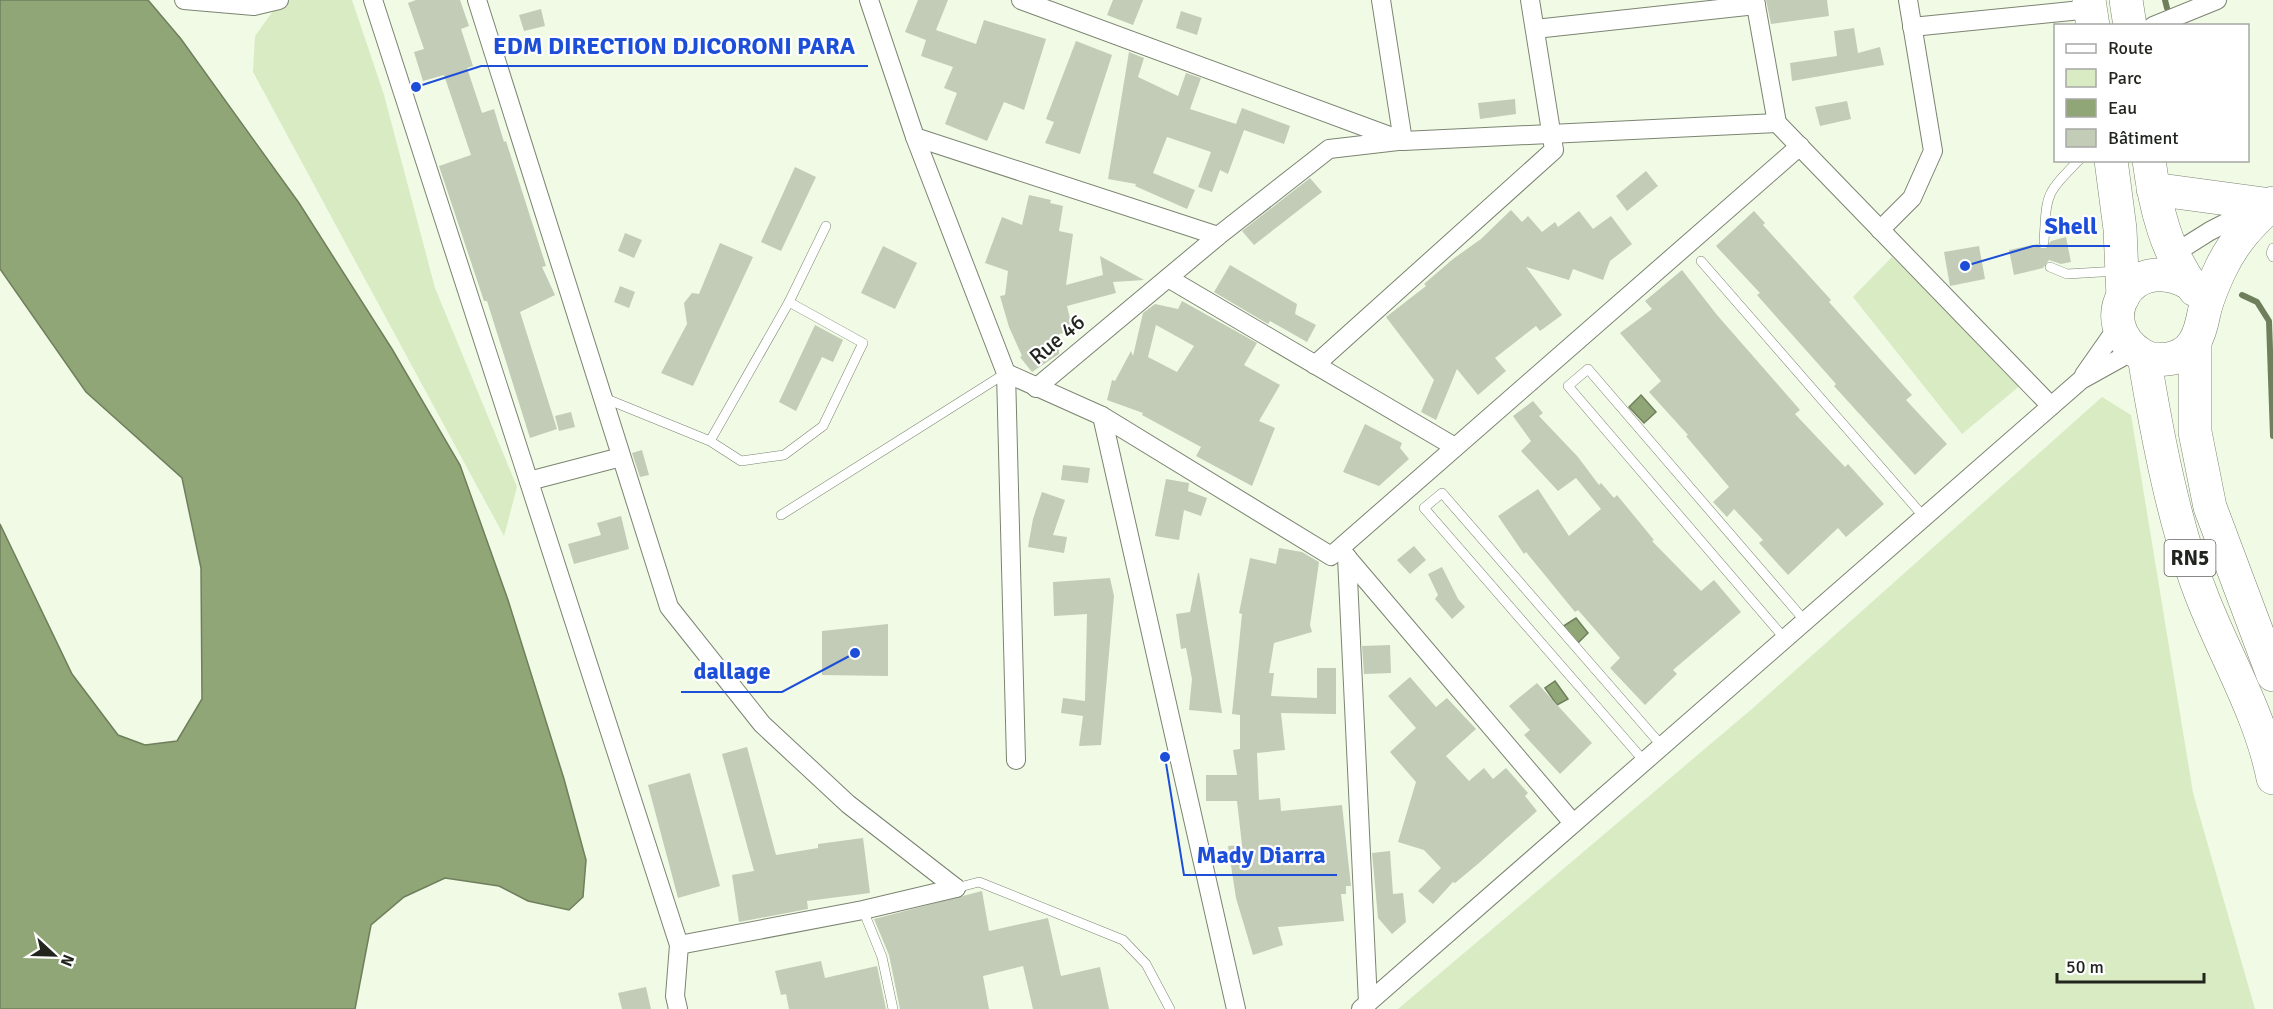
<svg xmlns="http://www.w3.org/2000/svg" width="2273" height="1009" font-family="Signika,sans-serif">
  <rect width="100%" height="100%" fill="#f0fae5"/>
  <!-- green -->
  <g fill="#d8ebc3">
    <polygon points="281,0 352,0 384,95 435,288 517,487 504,536 253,72 255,36"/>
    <polygon points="1892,257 2023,383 1962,434 1853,297"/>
    <polygon points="2102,397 2131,415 2193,793 2255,1009 1398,1009 1753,708"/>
  </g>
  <!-- water -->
  <g fill="#90a677" stroke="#6f7f5c" stroke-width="1.5">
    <polygon points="0,0 148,0 181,39 299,203 392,349 460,465 508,600 564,779 586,860 583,897 569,910 528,901 499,886 445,878 404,897 371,925 355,1009 0,1009 0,524 72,674 118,735 145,745 177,741 202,699 201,568 182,478 86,392 0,269"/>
    <polygon points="1641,395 1656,412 1644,423 1629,407"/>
    <polygon points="1576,618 1588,633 1577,644 1562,627"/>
    <polygon points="1555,681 1568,699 1557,705 1545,688"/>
  </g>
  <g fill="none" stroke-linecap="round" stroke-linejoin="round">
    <!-- stream -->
    <g stroke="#6f7f5c" stroke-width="6">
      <polyline points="2165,0 2167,8"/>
      <polyline points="2242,295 2257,302 2269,321 2273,436"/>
    </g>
  </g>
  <!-- building -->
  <g fill="#c2ccb7" fill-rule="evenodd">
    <polygon points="416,0 460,0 469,26 461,29 473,66 467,68 482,113 494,109 504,142 506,141 546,266 542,267 555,295 520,312 557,429 530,438 487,301 484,301 439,166 471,155 444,75 423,81 414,52 424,49 408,3"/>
    <polygon points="918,0 948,0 936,30 976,44 984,20 1046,39 1024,110 1004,102 987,141 945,124 957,93 944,88 953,67 921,56 926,40 905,32"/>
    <polygon points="1113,0 1143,0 1133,25 1107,15"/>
    <polygon points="1766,0 1827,0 1829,16 1771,24"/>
    <polygon points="541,9 545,26 524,31 519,15"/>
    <polygon points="1181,11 1202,18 1197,35 1176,28"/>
    <polygon points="1854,28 1858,53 1880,47 1884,65 1792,81 1790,63 1837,56 1834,31"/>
    <polygon points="1076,41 1112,55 1080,154 1045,143 1054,122 1046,119"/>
    <polygon points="1129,52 1144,58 1138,77 1178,96 1186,73 1201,78 1190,109 1236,124 1242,108 1290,126 1284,144 1244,130 1228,174 1220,170 1212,192 1198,187 1211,152 1167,137 1153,173 1195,190 1187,209 1135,186 1136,184 1108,179"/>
    <polygon points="1515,99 1516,114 1480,119 1478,103"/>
    <polygon points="1847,101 1851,119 1820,126 1815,107"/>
    <polygon points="795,167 816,177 781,251 761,242"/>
    <polygon points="1646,171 1658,186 1627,211 1616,196"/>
    <polygon points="1310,178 1322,192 1254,245 1242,231"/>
    <polygon points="1029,195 1051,200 1050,203 1063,206 1059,231 1073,234 1066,285 1103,275 1100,256 1144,280 1113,282 1116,293 1067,306 1073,331 1059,334 1059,354 1032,372 1020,357 1022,356 1009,327 1000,296 1005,295 1008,271 985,263 1002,217 1022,225"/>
    <polygon points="1511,210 1522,222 1528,216 1542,232 1555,222 1558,227 1579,211 1593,229 1611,216 1632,244 1610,261 1603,280 1573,269 1569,280 1526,267 1562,315 1540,331 1536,326 1495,358 1506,371 1478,395 1457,369 1436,420 1421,412 1434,380 1386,317 1426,286 1424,284 1453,259 1481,239"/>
    <polygon points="1754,211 1765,223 1763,225 1831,300 1829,302 1912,395 1906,400 1947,444 1915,475 1834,386 1836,384 1757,295 1760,293 1716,246"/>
    <polygon points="625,233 642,240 634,258 618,251"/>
    <polygon points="2066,237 2071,262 2061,264 2049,260 2043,268 2014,275 2009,250 2038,244 2041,248 2046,248 2051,241"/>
    <polygon points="720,243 753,257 693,386 661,373 687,324 684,303 692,293 699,294"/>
    <polygon points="883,246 917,263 895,309 861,293"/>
    <polygon points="1979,246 1985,279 1950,286 1944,252"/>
    <polygon points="1230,265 1297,304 1295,314 1316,325 1307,342 1270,321 1268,324 1214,292"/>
    <polygon points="1682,270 1717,315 1800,410 1795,414 1845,467 1848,464 1884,504 1846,537 1838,528 1788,575 1759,543 1763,540 1734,509 1727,517 1713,502 1729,487 1686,436 1688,435 1649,392 1661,381 1620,333 1652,309 1645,301"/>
    <polygon points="620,286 635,292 629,308 614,302"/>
    <path d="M1182,301L1257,343L1244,365L1280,385L1259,421L1275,428L1252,486L1196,456L1201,447L1142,415L1143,413L1107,400L1112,380L1115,381L1131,351L1133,356L1143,313L1155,304L1178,309ZM1156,325L1194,346L1177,372L1148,357Z"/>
    <polygon points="815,325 843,340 833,362 822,357 796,411 779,402"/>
    <polygon points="1533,401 1543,413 1539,416 1578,457 1599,485 1601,483 1614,498 1617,495 1654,540 1652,541 1701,591 1714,580 1741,612 1673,670 1677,674 1645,705 1610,668 1620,658 1578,610 1575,612 1526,552 1524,554 1498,516 1538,489 1569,536 1601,509 1576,478 1558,491 1521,451 1531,441 1513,416"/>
    <polygon points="571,412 575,427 559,431 555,416"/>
    <polygon points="1365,424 1402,443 1400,448 1409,459 1379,486 1343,472"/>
    <polygon points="642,450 649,475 640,477 632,453"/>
    <polygon points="1063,465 1090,468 1088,483 1061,480"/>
    <polygon points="1166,479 1189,483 1188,491 1207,498 1201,516 1184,510 1179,540 1155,536"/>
    <polygon points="1042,492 1065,500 1053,535 1067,537 1064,553 1028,547 1033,519"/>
    <polygon points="621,516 629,549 574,564 568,544 601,535 597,523"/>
    <polygon points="1414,546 1426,560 1410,574 1397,560"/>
    <polygon points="1279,548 1302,552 1319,562 1310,625 1312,632 1274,643 1269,673 1274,673 1271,696 1317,698 1317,668 1336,668 1336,714 1281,713 1285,750 1257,753 1259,800 1280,798 1281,811 1342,805 1351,886 1346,886 1346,894 1341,894 1344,921 1278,927 1283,945 1253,955 1236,898 1228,846 1242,845 1237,801 1206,801 1206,775 1237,775 1233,750 1240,749 1240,715 1232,714 1242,614 1239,613 1250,558 1276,564"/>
    <polygon points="1442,567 1458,599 1465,607 1452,619 1435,599 1438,595 1428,574"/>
    <polygon points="1198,573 1199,573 1222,713 1189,710 1192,679 1186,648 1181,649 1176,614 1190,612"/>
    <polygon points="1110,578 1114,596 1101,745 1079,746 1083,716 1061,713 1063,698 1085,701 1087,614 1054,616 1053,582"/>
    <polygon points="888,624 888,676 822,675 822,631"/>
    <polygon points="1390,645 1391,673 1364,674 1362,646"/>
    <polygon points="1410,677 1436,707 1447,698 1476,729 1446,756 1469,781 1484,768 1493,779 1506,768 1528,793 1525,796 1537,811 1479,863 1455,883 1453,882 1433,904 1418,891 1441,868 1424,850 1398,842 1416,782 1390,752 1416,728 1388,696"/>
    <polygon points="1537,683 1592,743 1560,774 1524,735 1530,730 1509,706"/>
    <polygon points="747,747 776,855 818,848 818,844 863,838 870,893 807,901 808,909 739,922 732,875 754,871 722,754"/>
    <polygon points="690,773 720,886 678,898 648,785"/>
    <polygon points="1390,851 1393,894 1403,893 1406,922 1392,934 1378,918 1372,853"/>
    <polygon points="982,891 989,931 1048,918 1061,976 1100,967 1109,1009 1033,1009 1023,966 983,976 989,1009 900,1009 889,955 874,919"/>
    <polygon points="821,961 825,978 877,966 886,1009 789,1009 786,994 781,995 775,971"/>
    <polygon points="646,987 651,1009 622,1009 618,993"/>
  </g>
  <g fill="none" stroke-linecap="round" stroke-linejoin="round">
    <!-- lane casing -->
    <g stroke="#7b8471" stroke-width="10">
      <g id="lane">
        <path d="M2044,242C2047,193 2044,196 2079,160"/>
        <polyline points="2273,248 2271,253 2273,257"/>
        <polyline points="1701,261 1924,517"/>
        <polyline points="2050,267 2067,274 2118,271"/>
        <polyline points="789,302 826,226"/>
        <polyline points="604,398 710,441 789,302 863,343 823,426 784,455 741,461 710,441"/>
        <polyline points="781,515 1006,373"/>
        <polyline points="1785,639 1568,386 1588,369 1805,621"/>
        <polyline points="1644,761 1424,508 1442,493 1662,746"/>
        <polyline points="956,888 979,882 1123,940 1146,964 1170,1009"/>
        <polyline points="863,910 882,957 893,1009"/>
      </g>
    </g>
    <!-- street casing -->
    <g stroke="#7b8471" stroke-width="20">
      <g id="street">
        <polyline points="184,0 254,6 279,0"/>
        <polyline points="373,0 679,945 675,996 678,1009"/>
        <polyline points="477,0 669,607 762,724 848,804 956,888"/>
        <polyline points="869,0 915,137 1006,373 1016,760"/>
        <polyline points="1021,0 1403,141 1777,123"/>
        <polyline points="1381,0 1403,141"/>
        <polyline points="1755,0 1777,123 2051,406"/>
        <polyline points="2153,26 2217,0"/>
        <polyline points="1912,27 2091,9"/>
        <polyline points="1535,29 1756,5"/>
        <polyline points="915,137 1218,236"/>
        <polyline points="1880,230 1912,198 1933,151 1908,0"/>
        <polyline points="2167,258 2210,231 2255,208"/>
        <polyline points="1168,278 1455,447"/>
        <polyline points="1315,365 1554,150 1530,0"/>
        <polyline points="1006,373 1102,416 1331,556 1800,146"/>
        <polyline points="2084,375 2119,325"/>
        <polyline points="1036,388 1218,236 1329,149 1398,141"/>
        <polyline points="1102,416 1236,1009"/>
        <polyline points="529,481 621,457"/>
        <polyline points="1345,555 1573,823"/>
        <polyline points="1347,557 1368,1003"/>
        <polyline points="679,945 863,910 956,888"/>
        <polyline points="1361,1009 2081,380 2135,350"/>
      </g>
    </g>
    <!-- highway casing -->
    <g stroke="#7b8471" stroke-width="34">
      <g id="highway">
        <polyline points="2089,0 2093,26"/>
        <polyline points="2126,0 2130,26"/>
        <polyline points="2111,160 2120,229 2123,297"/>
        <path d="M2149,160C2155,206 2166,253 2195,290"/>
        <polyline points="2153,189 2264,204"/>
        <path d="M2189,283C2129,250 2090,324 2142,355C2150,360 2160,360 2168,359C2194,355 2200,334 2204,313C2207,299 2214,283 2220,270C2233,242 2251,223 2273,203"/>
        <polyline points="2195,343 2195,432 2210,507 2273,675"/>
        <path d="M2144,356C2157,435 2175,531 2205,604C2228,661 2261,717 2273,778"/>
      </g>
    </g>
    <!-- lane -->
    <use href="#lane" stroke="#fff" stroke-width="9"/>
    <!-- street -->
    <use href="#street" stroke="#fff" stroke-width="18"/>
    <!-- highway -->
    <use href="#highway" stroke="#fff" stroke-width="33"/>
  </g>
  <g text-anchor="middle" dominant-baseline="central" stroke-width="4.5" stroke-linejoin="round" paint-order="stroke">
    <!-- shield labels -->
    <rect fill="#fff" stroke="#646662" stroke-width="1.5" x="2164.5" y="540" width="51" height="36" rx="4.5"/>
    <g font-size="21" font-weight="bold" fill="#22251e">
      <text x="2190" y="558">RN5</text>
    </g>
    <!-- street labels -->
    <g font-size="22" fill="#22251e" stroke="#fff">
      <text transform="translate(1057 339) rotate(-40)">Rue 46</text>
    </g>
  </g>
  <!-- callouts -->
  <path fill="none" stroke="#1d4ed8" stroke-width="2" d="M416 87L481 66H868M1965 266L2033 246H2110M855 653L782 692H681M1165 757L1184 875H1337"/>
  <g fill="#1d4ed8" stroke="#fff" stroke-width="2">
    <circle cx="416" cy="87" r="6"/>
    <circle cx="1965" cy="266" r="6"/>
    <circle cx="855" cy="653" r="6"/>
    <circle cx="1165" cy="757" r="6"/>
  </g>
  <g font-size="24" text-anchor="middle" font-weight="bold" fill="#1d4ed8" stroke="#fff" stroke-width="4.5" stroke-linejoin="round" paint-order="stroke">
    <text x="674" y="54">EDM DIRECTION DJICORONI PARA</text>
    <text x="2071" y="234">Shell</text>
    <text x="732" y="679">dallage</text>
    <text x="1261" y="863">Mady Diarra</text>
  </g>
  <!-- legend -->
  <rect x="2054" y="24" width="195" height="138" fill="#ffffff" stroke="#a7a8a5" stroke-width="1.5"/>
  <rect x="2066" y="44" width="30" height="9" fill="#ffffff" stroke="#a7a8a5" stroke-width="1.5"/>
  <text x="2108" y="54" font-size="18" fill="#22251e">Route</text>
  <rect x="2066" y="69" width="30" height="18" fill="#d8ebc3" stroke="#a7a8a5" stroke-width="1.5"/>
  <text x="2108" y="84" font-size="18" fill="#22251e">Parc</text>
  <rect x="2066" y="99" width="30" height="18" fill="#90a677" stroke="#a7a8a5" stroke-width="1.5"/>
  <text x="2108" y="114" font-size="18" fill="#22251e">Eau</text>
  <rect x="2066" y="129" width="30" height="18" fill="#c2ccb7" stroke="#a7a8a5" stroke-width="1.5"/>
  <text x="2108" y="144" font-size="18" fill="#22251e">Bâtiment</text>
  <!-- north arrow -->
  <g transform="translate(54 955) rotate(112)" stroke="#ffffff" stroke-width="4.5" paint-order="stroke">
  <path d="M0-4.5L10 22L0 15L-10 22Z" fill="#22251e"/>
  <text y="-9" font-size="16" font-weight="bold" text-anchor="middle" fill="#22251e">N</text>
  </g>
  <!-- scale -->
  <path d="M2057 973v9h147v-9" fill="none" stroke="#22251e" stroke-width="3"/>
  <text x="2066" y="973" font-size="18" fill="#22251e" stroke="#ffffff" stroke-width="4.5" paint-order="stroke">50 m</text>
</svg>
